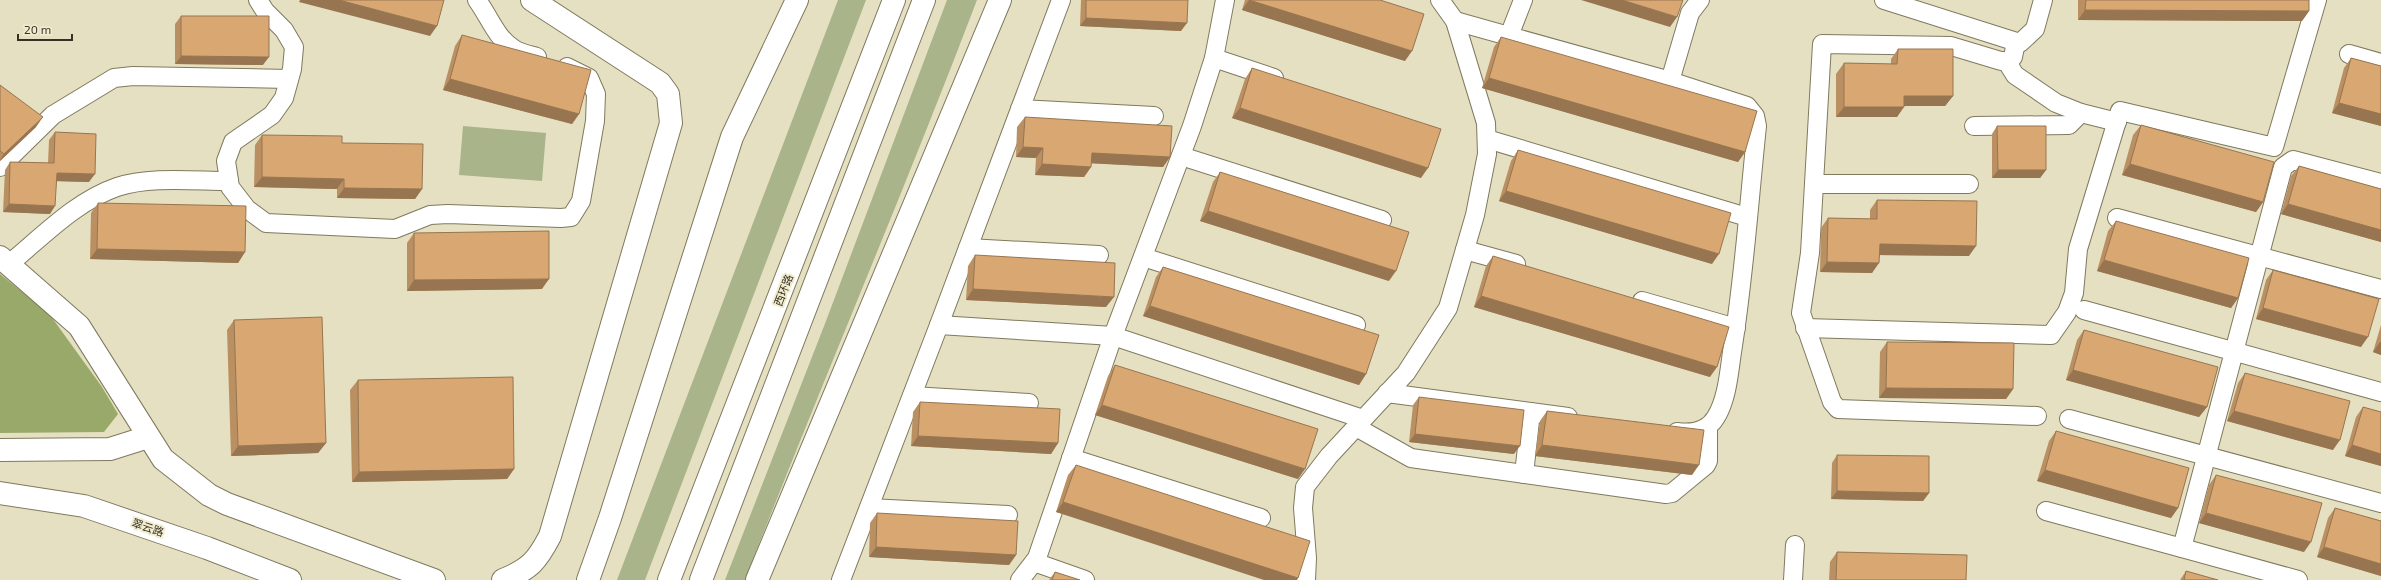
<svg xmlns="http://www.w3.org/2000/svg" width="2381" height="580" font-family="'Exo 2','Noto Sans SC',sans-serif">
  <rect width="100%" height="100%" fill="#e6e0c2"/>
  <!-- green -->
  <g fill="#a9b48a">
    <polygon points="838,0 866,0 645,580 617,580"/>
    <path d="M947,0H977C903,195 820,386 745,580H725L826,321Z"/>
    <polygon points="463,126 546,133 542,181 459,175"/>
  </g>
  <!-- forest -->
  <polygon fill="#99a969" points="0,274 50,315 102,387 118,414 104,432 0,433"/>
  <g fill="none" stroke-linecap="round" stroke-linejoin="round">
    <!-- street casing -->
    <g stroke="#7f795e" stroke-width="20">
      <g id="street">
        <polyline points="258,0 265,11 284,30 294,47 292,69 284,98 272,115 233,142 226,161 230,187 247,209 266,223 395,229 430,215 448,214 561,218 571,217 581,201 595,121 596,94 589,78 567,67"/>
        <path d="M477,0C489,16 496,38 514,49C520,53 530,55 537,57"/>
        <polyline points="1884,0 2020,43 2035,29 2043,0"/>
        <path d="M1455,21L1670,81L1747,106L1755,116L1757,126C1749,202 1744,278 1732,352C1729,373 1727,399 1716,417C1708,431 1692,434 1677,432"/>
        <polyline points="1509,36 1523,0"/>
        <polyline points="2016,42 2013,57 2009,61 2001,61 1951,46 1822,44 1810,253 1801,313 1832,402 1838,409 2037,416"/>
        <polyline points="2349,54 2381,63"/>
        <polyline points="1214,58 1274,78"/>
        <polyline points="2009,61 2010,67 2015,75 2056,103 2081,113 2117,122"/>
        <polyline points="1670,81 1690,13 1700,0"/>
        <polyline points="1020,109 1154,116"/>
        <polyline points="1974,126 2069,125 2081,113"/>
        <polyline points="1487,139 1747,217"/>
        <polyline points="1181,156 1382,220"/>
        <polyline points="0,167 53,115 114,78 133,76 289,79"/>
        <polyline points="1814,184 1969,184"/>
        <polyline points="2117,218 2381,289"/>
        <polyline points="968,248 1099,255"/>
        <polyline points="1465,250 1516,264"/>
        <polyline points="1143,257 1356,325"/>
        <path d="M9,264C42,237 76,201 117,187C149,176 195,181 229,181"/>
        <polyline points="1642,301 1736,328"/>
        <polyline points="2084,310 2381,392"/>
        <polyline points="939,325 1113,336 1363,419"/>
        <polyline points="1805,328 2051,335 2067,312 2074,293 2078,249 2120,111 2274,147 2317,0"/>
        <polyline points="1387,393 1568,417"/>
        <polyline points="912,396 1029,403"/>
        <polyline points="2069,419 2381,503"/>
        <polyline points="1356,427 1411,458 1666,494 1672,493 1706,465 1708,461 1708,427"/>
        <polyline points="1071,458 1261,518"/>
        <polyline points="1524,474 1531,412"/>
        <polyline points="869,508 1008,515"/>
        <polyline points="2046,511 2182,548"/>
        <polyline points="1034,562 1085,580"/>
        <polyline points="841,580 939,325 1061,0"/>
        <polyline points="1020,580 1037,558 1113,336 1192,126 1214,58 1225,0"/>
        <polyline points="1306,580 1307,558 1303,508 1305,487 1329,456 1406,373 1448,308 1475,215 1487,154 1486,123 1455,21 1440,0"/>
        <polyline points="1793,580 1795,545"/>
        <polyline points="2298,580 2182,548 2283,167 2293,160 2381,183"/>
      </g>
    </g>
    <!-- secondary casing -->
    <g stroke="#7f795e" stroke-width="24">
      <g id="secondary">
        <polyline points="0,257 79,326 163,459 209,495 227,504 434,580"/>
        <polyline points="0,450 110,449 148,437"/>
        <polyline points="0,493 84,506 207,548 290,580"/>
        <path d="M503,580C530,569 537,561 550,536L671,123L668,94L660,83L532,0"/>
        <polyline points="588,580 610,518 732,137 797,0"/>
        <polyline points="757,580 1000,0"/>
      </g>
    </g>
    <!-- highway casing -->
    <g stroke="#7f795e" stroke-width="24">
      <g id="highway">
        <polyline points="669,580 894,0"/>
        <polyline points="701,580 924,0"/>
      </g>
    </g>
    <!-- street -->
    <use href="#street" stroke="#fff" stroke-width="18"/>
    <!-- secondary -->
    <use href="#secondary" stroke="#fff" stroke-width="22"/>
    <!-- highway -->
    <use href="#highway" stroke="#fff" stroke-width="22"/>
  </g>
  <!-- wall -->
  <g fill="#ba9062">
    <polygon points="1081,0 1188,0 1181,31 1080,26"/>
    <polygon points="1245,0 1380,0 1405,61 1242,10"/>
    <polygon points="2078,0 2309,0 2309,11 2302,21 2078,20"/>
    <polygon points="181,16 263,65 175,64 175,24"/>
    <polygon points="462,35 579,114 572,124 443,90 455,46"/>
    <polygon points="1501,37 1745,152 1738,162 1482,88 1494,47"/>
    <polygon points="1898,49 1953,96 1945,106 1904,106 1897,117 1836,117 1836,74 1844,63 1891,64 1891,59"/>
    <polygon points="2351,58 2381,66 2381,126 2332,113 2344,68"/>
    <polygon points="1252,68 1421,178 1232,118 1245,79"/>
    <polygon points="0,85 36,127 0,161"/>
    <polygon points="1025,117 1170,157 1163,167 1091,163 1091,167 1084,177 1035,175 1036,158 1016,157 1017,127"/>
    <polygon points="2141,125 2263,202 2256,212 2122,175 2133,135"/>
    <polygon points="1997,126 2046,170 2040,178 1992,178 1992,134"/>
    <polygon points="55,132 89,182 56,181 50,214 3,212 5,170 10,162 48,163 49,140"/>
    <polygon points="262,135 342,143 422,189 415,199 337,198 337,189 254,187 255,145"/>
    <polygon points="1518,150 1712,264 1499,201 1511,161"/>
    <polygon points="2299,166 2381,189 2381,242 2281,214 2291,176"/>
    <polygon points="1220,172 1389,281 1200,221 1213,182"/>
    <polygon points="1877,200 1969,256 1880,255 1872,273 1820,272 1821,228 1828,218 1870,219 1870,210"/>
    <polygon points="98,203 245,252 238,263 90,259 91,213"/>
    <polygon points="2116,221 2238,298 2231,308 2097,271 2108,231"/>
    <polygon points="414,233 542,289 407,291 407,243"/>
    <polygon points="975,255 1106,307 966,300 968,266"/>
    <polygon points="1493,256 1710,377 1474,307 1486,266"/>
    <polygon points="1163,267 1366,374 1359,385 1143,316 1156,277"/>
    <polygon points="2273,270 2361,347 2256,319 2266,280"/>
    <polygon points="234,320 326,443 318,453 231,456 227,330"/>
    <polygon points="2381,325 2381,355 2373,352"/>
    <polygon points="2084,330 2207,407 2199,417 2066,380 2077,340"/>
    <polygon points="1887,342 2013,389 2006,399 1879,398 1880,352"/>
    <polygon points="1115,365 1298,479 1095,415 1108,376"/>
    <polygon points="2245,373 2333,450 2227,421 2238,383"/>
    <polygon points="358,380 514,469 507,479 352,482 350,390"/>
    <polygon points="1419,397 1514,454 1409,442 1413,405"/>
    <polygon points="920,402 1058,443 1051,454 911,446 913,412"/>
    <polygon points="2363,407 2381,412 2381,466 2345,456 2356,417"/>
    <polygon points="1547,411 1692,475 1535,456 1540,421"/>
    <polygon points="2056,431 2178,508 2171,518 2037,481 2049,441"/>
    <polygon points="1837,455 1929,493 1923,501 1831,499 1832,463"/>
    <polygon points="1076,465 1298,578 1056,512 1068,475"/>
    <polygon points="2216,475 2304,552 2199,523 2209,485"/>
    <polygon points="2335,508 2381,521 2381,576 2317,557 2328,518"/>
    <polygon points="877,513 1016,555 1009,565 869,557 870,523"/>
    <polygon points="1837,552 1966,580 1829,580 1830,562"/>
    <polygon points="2186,571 2218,580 2180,580"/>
    <polygon points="1055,572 1080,580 1049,580"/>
  </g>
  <!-- shaded-wall -->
  <g fill="#977550">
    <polygon points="300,0 339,0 437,26 430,36 299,2"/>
    <polygon points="1249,0 1412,51 1405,61 1242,10"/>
    <polygon points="1581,0 1622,0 1677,17 1670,27"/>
    <polygon points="2085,10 2309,11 2302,21 2078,20"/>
    <polygon points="1086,18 1187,23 1181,31 1080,26"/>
    <polygon points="181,56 269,57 263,65 175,64"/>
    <polygon points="1489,78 1745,152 1738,162 1482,88"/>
    <polygon points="450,79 579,114 572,124 443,90"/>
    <polygon points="1904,96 1953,96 1945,106 1897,106"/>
    <polygon points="2339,103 2381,114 2381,126 2332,113"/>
    <polygon points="1844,107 1904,107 1897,117 1836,117"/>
    <polygon points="1240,108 1428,168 1421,178 1232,118"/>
    <polygon points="43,117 36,127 0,161 0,160 4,154"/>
    <polygon points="1023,147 1043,148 1036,158 1016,157"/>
    <polygon points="1092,153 1170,157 1163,167 1085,163"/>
    <polygon points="1042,164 1091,167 1084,177 1035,175"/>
    <polygon points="2130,164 2263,202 2256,212 2122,175"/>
    <polygon points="1998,170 2046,170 2040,178 1992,178"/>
    <polygon points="57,173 95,174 89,182 51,181"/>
    <polygon points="262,177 344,179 337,189 254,187"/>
    <polygon points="344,188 422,189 415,199 337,198"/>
    <polygon points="1506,191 1719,254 1712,264 1499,201"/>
    <polygon points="9,204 55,206 50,214 3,212"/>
    <polygon points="2288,204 2381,230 2381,242 2281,214"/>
    <polygon points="1208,211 1396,271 1389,281 1200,221"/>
    <polygon points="1880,244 1976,246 1969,256 1873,255"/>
    <polygon points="97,249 245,252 238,263 90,259"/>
    <polygon points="2104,260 2238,298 2231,308 2097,271"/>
    <polygon points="1827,262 1879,263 1872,273 1820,272"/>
    <polygon points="549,279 542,289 407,291 414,280"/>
    <polygon points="973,289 1114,297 1106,307 966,300"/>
    <polygon points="1481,296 1717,367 1710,377 1474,307"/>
    <polygon points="1150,306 1366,374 1359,385 1143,316"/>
    <polygon points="2263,308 2368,337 2361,347 2256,319"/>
    <polygon points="2380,342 2381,342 2381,355 2373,352"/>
    <polygon points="2073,370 2207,407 2199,417 2066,380"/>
    <polygon points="1886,388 2013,389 2006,399 1879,398"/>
    <polygon points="1102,405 1305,469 1298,479 1095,415"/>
    <polygon points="2234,411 2340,440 2333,450 2227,421"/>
    <polygon points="1415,434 1520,446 1514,454 1409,442"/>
    <polygon points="918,436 1058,443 1051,454 911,446"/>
    <polygon points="326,443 318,453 231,456 238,446"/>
    <polygon points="1542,445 1699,465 1692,475 1535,456"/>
    <polygon points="2352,445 2381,454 2381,466 2345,456"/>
    <polygon points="514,469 507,479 352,482 359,472"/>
    <polygon points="2045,470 2178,508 2171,518 2037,481"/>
    <polygon points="1837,491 1929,493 1923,501 1831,499"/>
    <polygon points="1063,502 1298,578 1297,580 1264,580 1056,512"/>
    <polygon points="2206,513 2311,542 2304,552 2199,523"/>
    <polygon points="876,547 1016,555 1009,565 869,557"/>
    <polygon points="2324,547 2381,564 2381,576 2317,557"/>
  </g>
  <!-- building -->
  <g fill="#d8a772" stroke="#977550">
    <polygon points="339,0 444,0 437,26"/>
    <polygon points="1086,0 1188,0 1187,23 1086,18"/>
    <polygon points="1249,0 1380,0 1424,14 1412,51"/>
    <polygon points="1622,0 1683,0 1677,17"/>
    <polygon points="2086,0 2309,0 2309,11 2085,10"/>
    <polygon points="181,16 269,16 269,57 181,56"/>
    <polygon points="462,35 591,70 579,114 450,79"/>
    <polygon points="1501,37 1757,111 1745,152 1489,78"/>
    <polygon points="1898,49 1953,49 1953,96 1904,96 1904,107 1844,107 1844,63 1897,64"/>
    <polygon points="2351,58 2381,66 2381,114 2339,103"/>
    <polygon points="1252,68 1441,129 1428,168 1240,108"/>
    <polygon points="0,85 43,117 4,154 0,151"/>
    <polygon points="1025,117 1172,126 1170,157 1092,153 1091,167 1042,164 1043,148 1023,147"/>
    <polygon points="2141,125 2274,162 2263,202 2130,164"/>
    <polygon points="1997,126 2046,126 2046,170 1998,170"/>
    <polygon points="55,132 96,134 95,174 57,173 55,206 9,204 10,162 54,163"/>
    <polygon points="262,135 342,136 342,143 423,144 422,189 344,188 344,179 262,177"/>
    <polygon points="1518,150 1731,213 1719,254 1506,191"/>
    <polygon points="2299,166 2381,189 2381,230 2288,204"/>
    <polygon points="1220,172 1409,232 1396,271 1208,211"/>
    <polygon points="1877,200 1977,201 1976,246 1880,244 1879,263 1827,262 1828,218 1877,219"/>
    <polygon points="98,203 246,206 245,252 97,249"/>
    <polygon points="2116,221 2249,258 2238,298 2104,260"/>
    <polygon points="549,231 549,279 414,280 414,233"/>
    <polygon points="975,255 1115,263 1114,297 973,289"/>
    <polygon points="1493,256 1729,327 1717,367 1481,296"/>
    <polygon points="1163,267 1379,335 1366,374 1150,306"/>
    <polygon points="2273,270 2379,299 2368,337 2263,308"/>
    <polygon points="322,317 326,443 238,446 234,320"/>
    <polygon points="2084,330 2218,367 2207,407 2073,370"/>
    <polygon points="1887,342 2014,343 2013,389 1886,388"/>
    <polygon points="1115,365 1318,429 1305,469 1102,405"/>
    <polygon points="2245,373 2350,401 2340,440 2234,411"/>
    <polygon points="513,377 514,469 359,472 358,380"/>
    <polygon points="1419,397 1524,410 1520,446 1415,434"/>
    <polygon points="920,402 1060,409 1058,443 918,436"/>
    <polygon points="2363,407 2381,412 2381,454 2352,445"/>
    <polygon points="1547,411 1704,430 1699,465 1542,445"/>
    <polygon points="2056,431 2189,468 2178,508 2045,470"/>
    <polygon points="1837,455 1929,456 1929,493 1837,491"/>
    <polygon points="1076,465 1310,541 1298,578 1063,502"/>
    <polygon points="2216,475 2322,503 2311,542 2206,513"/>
    <polygon points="2335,508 2381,521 2381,564 2324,547"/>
    <polygon points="877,513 1018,521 1016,555 876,547"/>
    <polygon points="1837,552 1967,555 1966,580 1836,580"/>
    <polygon points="2186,571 2218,580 2184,580"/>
    <polygon points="1055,572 1080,580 1052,580"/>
  </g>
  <g text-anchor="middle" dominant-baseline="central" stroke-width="4" stroke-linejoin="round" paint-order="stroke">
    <!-- street labels -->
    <g font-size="11" fill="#343126" stroke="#f3edcf">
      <text transform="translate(783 290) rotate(-69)">西环路</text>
      <text transform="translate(148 527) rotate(19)">翠云路</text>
    </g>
  </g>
  <!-- scale -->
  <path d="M18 34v6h54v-6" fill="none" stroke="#343126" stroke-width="2"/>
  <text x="24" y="34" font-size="12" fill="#343126" stroke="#f3edcf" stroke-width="3" paint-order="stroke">20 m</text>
</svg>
